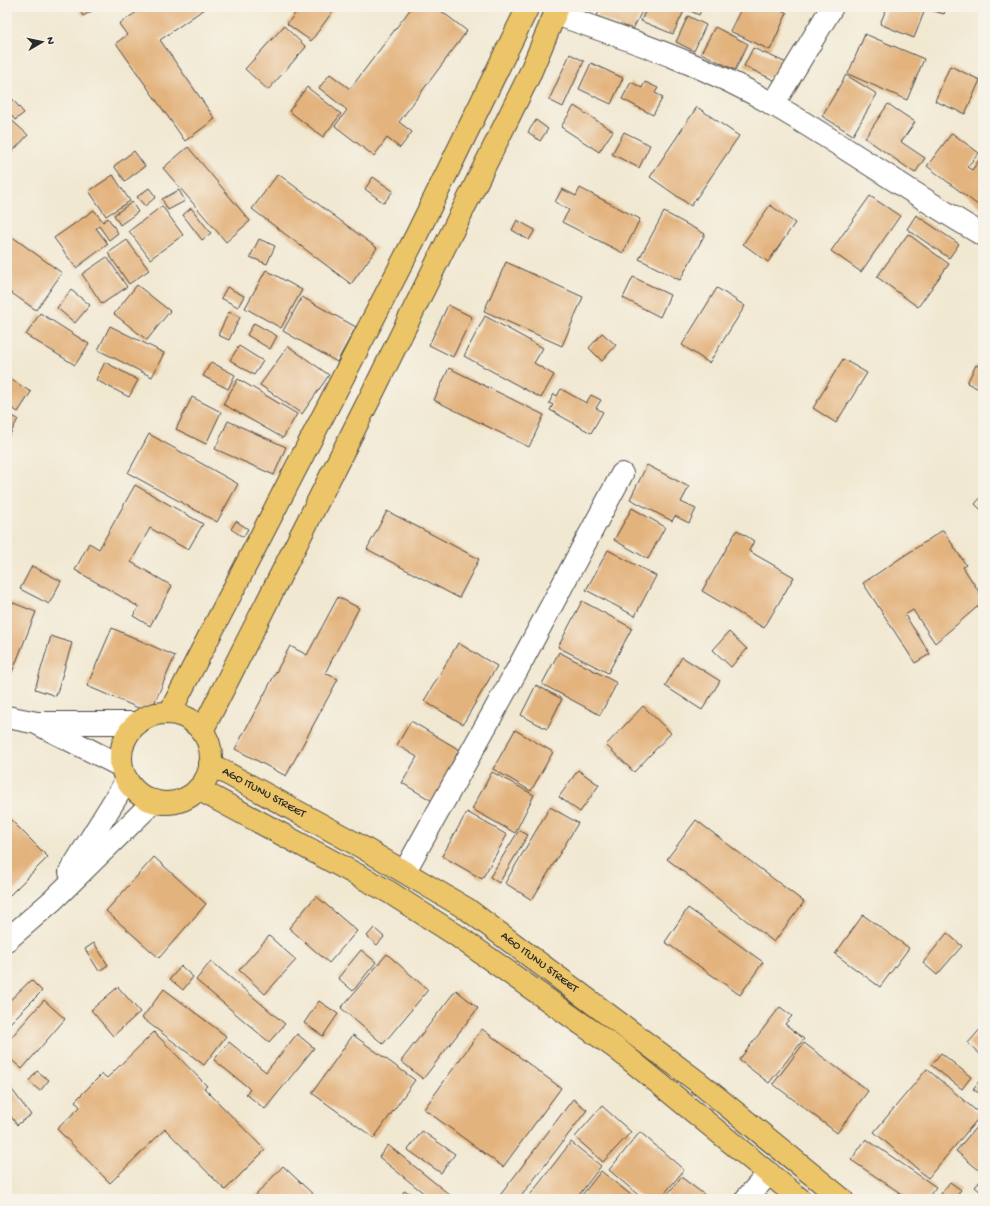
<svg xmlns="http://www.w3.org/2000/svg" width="990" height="1206" font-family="'Gochi Hand',sans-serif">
  <rect width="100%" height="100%" fill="#f7f3e8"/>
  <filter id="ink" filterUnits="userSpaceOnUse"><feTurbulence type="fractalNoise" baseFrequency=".025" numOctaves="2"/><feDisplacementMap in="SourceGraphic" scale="8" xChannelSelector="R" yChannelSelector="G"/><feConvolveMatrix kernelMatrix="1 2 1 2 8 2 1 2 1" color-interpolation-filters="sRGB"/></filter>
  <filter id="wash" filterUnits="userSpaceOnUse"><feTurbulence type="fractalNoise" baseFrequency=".012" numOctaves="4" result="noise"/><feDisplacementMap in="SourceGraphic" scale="16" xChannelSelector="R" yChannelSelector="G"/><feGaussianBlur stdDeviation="0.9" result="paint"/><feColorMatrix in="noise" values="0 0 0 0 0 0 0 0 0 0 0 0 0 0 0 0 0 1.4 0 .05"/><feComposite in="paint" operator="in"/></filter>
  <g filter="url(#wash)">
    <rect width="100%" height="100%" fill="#f1e8d2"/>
    <g id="blocks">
      <!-- building -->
      <g fill="#e3b37e">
        <polygon points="78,7 99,7 83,16"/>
        <polygon points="144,7 207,7 160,40 215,119 185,141 116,43 127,35 119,24"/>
        <polygon points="300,7 336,7 311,41 287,24"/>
        <polygon points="412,7 436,7 467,31 399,122 412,132 400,148 387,138 374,156 335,126 347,110 319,88 330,74 350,89"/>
        <polygon points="601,7 644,7 631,33 597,16"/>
        <polygon points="647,7 675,7 684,11 673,34 641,21"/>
        <polygon points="682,7 702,7 699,15"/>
        <polygon points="742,7 776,7 787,13 770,50 730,31"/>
        <polygon points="887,7 926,7 914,38 880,24"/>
        <polygon points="932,7 946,7 944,14 931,10"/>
        <polygon points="688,16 706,25 694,51 676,42"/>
        <polygon points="284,26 306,47 268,90 245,69"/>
        <polygon points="715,27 748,44 735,70 701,53"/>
        <polygon points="865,34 924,59 907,100 848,74"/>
        <polygon points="753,48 789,64 780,83 744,66"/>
        <polygon points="570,54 584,61 563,107 549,100"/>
        <polygon points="591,63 623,78 611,104 579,89"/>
        <polygon points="950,66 980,80 965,114 935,101"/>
        <polygon points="846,75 877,94 853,135 822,116"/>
        <polygon points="631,82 642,88 645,82 658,88 655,93 663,97 653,115 622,99"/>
        <polygon points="307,87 341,114 323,137 289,111"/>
        <polygon points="9,95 24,113 15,120 7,110 7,97"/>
        <polygon points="888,104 915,122 901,142 925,158 915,173 865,138"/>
        <polygon points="574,106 613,131 599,152 561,127"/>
        <polygon points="697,107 739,136 691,206 650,177"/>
        <polygon points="7,116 28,135 12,152 7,147"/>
        <polygon points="536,120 548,129 540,141 528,132"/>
        <polygon points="624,132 650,145 639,168 612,154"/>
        <polygon points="952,133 979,153 967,167 972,170 983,155 983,209 927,166"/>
        <polygon points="188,147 250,221 226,242 163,168"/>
        <polygon points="134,151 145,166 125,181 114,166"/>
        <polygon points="278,174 377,248 351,284 252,209"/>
        <polygon points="113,175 130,201 106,216 89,191"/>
        <polygon points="373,177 393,191 384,203 365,189"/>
        <polygon points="149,188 156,197 145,206 137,197"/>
        <polygon points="580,188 640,219 623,253 562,222 569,210 555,202 562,189 576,196"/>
        <polygon points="179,190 185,201 168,210 162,199"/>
        <polygon points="870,196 900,216 861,272 831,251"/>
        <polygon points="132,202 138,212 120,225 114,215"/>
        <polygon points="770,205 795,223 768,262 743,244"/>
        <polygon points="162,206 183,235 150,259 129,231"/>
        <polygon points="191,208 211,233 202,240 183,215"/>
        <polygon points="94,210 103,222 108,218 118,233 109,240 99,226 96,228 108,244 76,268 54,238"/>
        <polygon points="664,212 705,234 680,280 639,259"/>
        <polygon points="916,215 959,244 949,258 907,229"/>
        <polygon points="517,220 535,230 529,240 512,230"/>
        <polygon points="7,233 62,273 36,310 7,290"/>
        <polygon points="908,234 949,264 918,307 877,277"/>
        <polygon points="259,239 275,246 267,264 250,257"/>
        <polygon points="127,240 149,270 129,284 108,253"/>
        <polygon points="107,257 127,287 102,304 82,274"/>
        <polygon points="506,262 583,297 562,346 484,311"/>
        <polygon points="266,270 302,290 281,328 245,308"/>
        <polygon points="633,277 670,295 660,317 623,298"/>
        <polygon points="137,285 170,311 147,340 114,314"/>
        <polygon points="227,287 244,296 238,307 221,298"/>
        <polygon points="717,288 745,306 709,363 682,345"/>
        <polygon points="71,290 90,305 75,323 57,308"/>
        <polygon points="302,297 356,327 337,362 283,331"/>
        <polygon points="448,305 472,317 453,357 429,345"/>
        <polygon points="229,312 240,317 229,340 218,335"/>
        <polygon points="40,313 89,344 75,365 26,335"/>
        <polygon points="485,316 543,348 534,363 554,375 541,398 464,356"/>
        <polygon points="254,323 277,336 270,349 247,335"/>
        <polygon points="110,326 164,353 152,377 98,350"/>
        <polygon points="602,333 616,345 602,361 589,348"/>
        <polygon points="239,346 263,361 254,375 230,360"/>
        <polygon points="288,346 329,375 302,414 260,385"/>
        <polygon points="843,359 867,373 836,423 813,408"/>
        <polygon points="105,362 138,380 129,397 96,380"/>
        <polygon points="211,362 235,375 228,389 203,376"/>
        <polygon points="976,365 983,369 983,391 967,383"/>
        <polygon points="449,368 544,415 529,447 434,400"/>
        <polygon points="7,377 31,392 18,412 7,405"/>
        <polygon points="238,379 297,414 283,438 223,404"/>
        <polygon points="561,389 586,403 591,395 601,400 596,408 603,412 591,433 550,410 553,405 549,403 554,394 557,396"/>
        <polygon points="192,397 221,412 206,444 176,429"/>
        <polygon points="7,413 18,419 7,440"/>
        <polygon points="228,421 286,447 274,475 215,449"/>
        <polygon points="149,434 238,484 217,522 128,473"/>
        <polygon points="647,465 689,487 681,502 696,509 689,523 675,516 672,521 630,499"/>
        <polygon points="135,485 203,524 188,550 150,528 131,562 172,586 150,626 133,616 139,607 75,570 89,543 99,549"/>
        <polygon points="983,495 983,512 975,504"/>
        <polygon points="632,508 665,527 648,559 614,540"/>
        <polygon points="387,511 479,559 459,598 367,549"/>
        <polygon points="236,521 248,529 243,537 231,529"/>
        <polygon points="737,530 754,541 749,551 794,577 764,628 702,591"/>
        <polygon points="943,530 966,565 963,567 983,598 983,602 935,643 913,610 905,615 930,654 915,663 863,583"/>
        <polygon points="608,550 656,576 635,616 586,590"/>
        <polygon points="32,566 61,581 49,604 20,589"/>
        <polygon points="338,597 359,608 325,673 338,679 286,776 235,749 290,646 307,655"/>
        <polygon points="582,601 632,628 608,673 558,647"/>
        <polygon points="11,602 36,612 11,675 7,673 7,612"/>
        <polygon points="112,628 175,656 150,713 87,686"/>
        <polygon points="729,632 747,649 731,667 713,650"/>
        <polygon points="51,636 72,643 56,696 35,689"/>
        <polygon points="458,643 497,666 463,724 424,701"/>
        <polygon points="559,652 617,683 600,715 542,684"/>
        <polygon points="682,657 720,681 702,710 665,686"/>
        <polygon points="536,685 562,699 547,729 521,715"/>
        <polygon points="643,706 671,733 634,772 606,745"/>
        <polygon points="411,721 463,752 434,802 402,783 417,757 397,745"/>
        <polygon points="515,730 553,752 531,791 493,769"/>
        <polygon points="578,770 599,785 580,812 559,797"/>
        <polygon points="492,772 534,795 515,833 472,809"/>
        <polygon points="550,807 578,823 532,900 505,883"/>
        <polygon points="467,812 507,835 482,879 442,856"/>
        <polygon points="7,816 48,857 7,898"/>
        <polygon points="696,820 804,902 774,942 667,859"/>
        <polygon points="519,830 528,835 499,883 490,877"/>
        <polygon points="154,857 206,904 159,958 106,911"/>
        <polygon points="316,896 357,931 329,963 289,928"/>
        <polygon points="688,908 763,962 740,995 665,942"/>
        <polygon points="863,915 909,948 880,987 835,954"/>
        <polygon points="374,928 384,937 377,945 367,936"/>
        <polygon points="947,933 962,946 937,975 923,963"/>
        <polygon points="269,936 296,960 265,994 239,970"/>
        <polygon points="94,943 108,965 99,971 85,949"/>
        <polygon points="361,950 376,962 353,991 338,978"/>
        <polygon points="387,954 428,990 383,1044 341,1008"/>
        <polygon points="211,961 285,1024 269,1042 196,980"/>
        <polygon points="181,966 193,977 183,990 170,979"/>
        <polygon points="31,980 42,991 9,1024 7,1022 7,1003"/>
        <polygon points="118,987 140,1012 113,1036 91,1010"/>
        <polygon points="164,989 226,1036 204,1065 142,1018"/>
        <polygon points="456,990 478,1008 423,1079 401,1061"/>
        <polygon points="44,1000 65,1019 22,1069 7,1056 7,1042"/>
        <polygon points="319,1001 338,1014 323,1036 304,1023"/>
        <polygon points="780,1007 792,1016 785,1024 804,1039 769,1083 739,1060"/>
        <polygon points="983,1026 983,1057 968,1043"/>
        <polygon points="482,1029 561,1088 503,1167 424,1109"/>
        <polygon points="154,1032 207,1086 204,1088 265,1150 225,1190 165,1129 110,1183 57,1129 80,1107 75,1101 102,1074 107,1078"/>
        <polygon points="297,1034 314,1048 265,1109 246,1094 250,1089 214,1060 229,1042 266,1072"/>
        <polygon points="353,1035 415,1080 374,1138 312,1093"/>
        <polygon points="804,1043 868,1091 837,1133 773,1084"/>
        <polygon points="941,1053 971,1077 962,1089 931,1065"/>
        <polygon points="927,1069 981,1115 928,1178 874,1132"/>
        <polygon points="37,1071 49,1080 40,1091 29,1081"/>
        <polygon points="983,1076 983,1096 973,1089"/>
        <polygon points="10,1087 31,1115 17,1125 7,1111 7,1089"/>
        <polygon points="573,1099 587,1110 519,1199 500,1199 498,1198"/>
        <polygon points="602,1106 631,1132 603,1162 575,1137"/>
        <polygon points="983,1119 983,1168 980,1171 956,1151"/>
        <polygon points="422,1131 455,1154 441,1173 408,1150"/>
        <polygon points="640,1132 684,1170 660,1199 643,1199 609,1170"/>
        <polygon points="866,1139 936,1187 927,1199 909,1199 851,1160"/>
        <polygon points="571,1142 601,1166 576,1199 527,1199"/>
        <polygon points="388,1145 450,1195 447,1199 431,1199 379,1157"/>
        <polygon points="283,1166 318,1199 258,1199 255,1196"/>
        <polygon points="601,1171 636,1199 579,1199"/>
        <polygon points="681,1177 710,1199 664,1199"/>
        <polygon points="983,1178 983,1194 975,1187"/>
        <polygon points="950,1182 961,1190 954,1199 940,1199 938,1198"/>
        <polygon points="404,1191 421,1199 400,1199"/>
      </g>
    </g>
  </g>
  <g filter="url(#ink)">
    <use href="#blocks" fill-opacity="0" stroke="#494744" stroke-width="1"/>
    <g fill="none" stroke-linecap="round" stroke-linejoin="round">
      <!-- minor casing -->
      <g stroke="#494744" stroke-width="24">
        <g id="minor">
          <path d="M556,14C630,40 706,65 774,105C845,146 912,194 983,235"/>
          <polyline points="773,105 832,7"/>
          <polyline points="7,717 37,723 137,723"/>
          <polyline points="40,725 121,766"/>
          <polyline points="405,871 517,670 622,474"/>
          <polyline points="70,872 127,780"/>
          <polyline points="7,940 53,900 154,801"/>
          <polyline points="746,1199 769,1173"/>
        </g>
      </g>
      <!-- major casing -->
      <g stroke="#494744" stroke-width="24">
        <g id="major">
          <polyline points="170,712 416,236 528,7"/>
          <circle cx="166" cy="758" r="45"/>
          <polyline points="202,731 373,392 528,78 558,7"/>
          <path id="s1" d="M210,764L360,846L467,909L698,1082L842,1199"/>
          <polyline points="198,789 389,892 456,935 617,1049 800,1199"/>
        </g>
      </g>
      <!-- minor -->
      <use href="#minor" stroke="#fff" stroke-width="22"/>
      <!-- major -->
      <use href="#major" stroke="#edc569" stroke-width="22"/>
    </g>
  </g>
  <g text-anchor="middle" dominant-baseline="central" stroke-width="4" stroke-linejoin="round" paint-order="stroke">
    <!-- street labels -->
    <g font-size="12" fill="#2b2b2b" stroke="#f7f3e8">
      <text stroke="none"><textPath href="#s1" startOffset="61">AGO ITUNU STREET</textPath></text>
      <text stroke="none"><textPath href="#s1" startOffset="385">AGO ITUNU STREET</textPath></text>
    </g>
  </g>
  <!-- margin -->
  <rect width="990" height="1206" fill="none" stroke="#f7f3e8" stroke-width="24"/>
  <!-- north arrow -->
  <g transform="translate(42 42) rotate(81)" stroke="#f7f3e8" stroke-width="3" paint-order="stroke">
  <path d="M0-3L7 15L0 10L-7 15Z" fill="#2b2b2b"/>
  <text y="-6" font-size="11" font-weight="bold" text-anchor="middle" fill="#2b2b2b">N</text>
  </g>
</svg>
